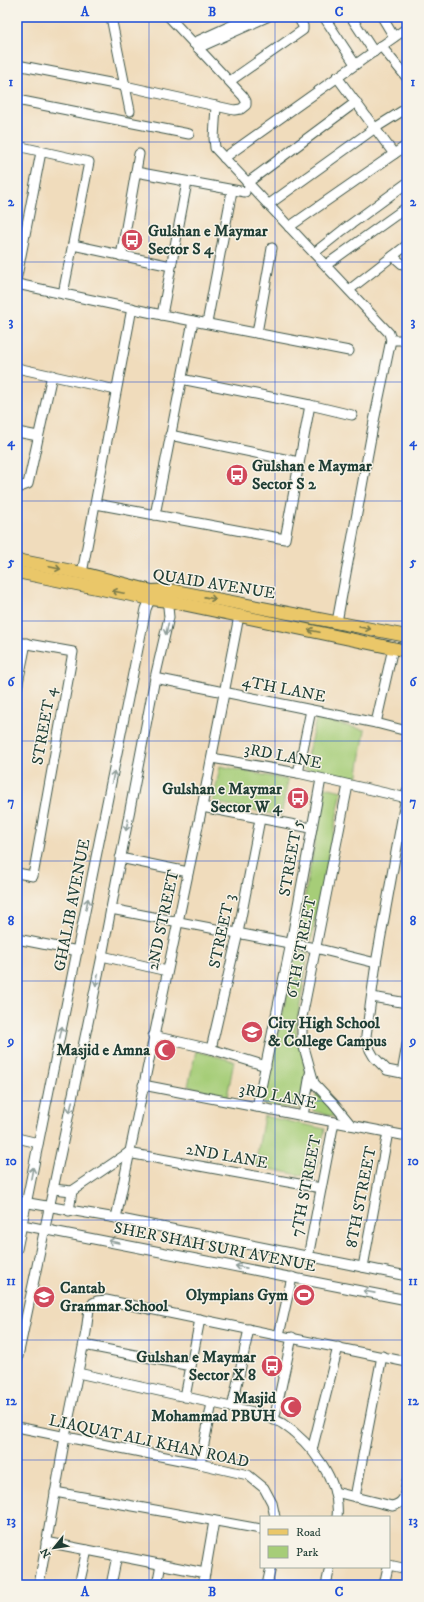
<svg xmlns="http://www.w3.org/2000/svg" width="424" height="1602" font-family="'IM FELL DW Pica',serif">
  <rect width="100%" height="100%" fill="#f7f3e8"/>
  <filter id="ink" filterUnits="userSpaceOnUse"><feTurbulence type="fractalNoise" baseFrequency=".025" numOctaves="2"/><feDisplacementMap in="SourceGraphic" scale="8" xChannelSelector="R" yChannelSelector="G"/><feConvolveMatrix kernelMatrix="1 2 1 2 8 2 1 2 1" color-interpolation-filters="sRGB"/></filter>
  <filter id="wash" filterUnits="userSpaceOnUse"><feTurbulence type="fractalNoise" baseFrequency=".012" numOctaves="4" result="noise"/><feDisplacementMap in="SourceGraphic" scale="16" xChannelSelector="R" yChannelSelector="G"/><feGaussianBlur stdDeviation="0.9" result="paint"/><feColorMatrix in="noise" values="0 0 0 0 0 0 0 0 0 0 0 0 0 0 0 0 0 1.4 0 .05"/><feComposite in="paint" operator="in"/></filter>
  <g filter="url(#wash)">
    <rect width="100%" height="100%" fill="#f0dcbc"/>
    <!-- green -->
    <g fill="#a6cd78" stroke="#628556">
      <polygon points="316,719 365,730 357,780 304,769"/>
      <polygon points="220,766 288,780 281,816 213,802"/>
      <polygon points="325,787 342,791 311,941 297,938"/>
      <polygon points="296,951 308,953 296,1029 306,1071 299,1109 263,1105"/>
      <polygon points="196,1051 234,1061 227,1097 188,1086"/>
      <polygon points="317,1091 342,1119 313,1111"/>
      <polygon points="264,1116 325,1129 314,1178 255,1166"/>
    </g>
  </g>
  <g filter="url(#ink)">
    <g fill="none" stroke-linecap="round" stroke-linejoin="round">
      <!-- minor casing -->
      <g stroke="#3e5548" stroke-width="11">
        <g id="minor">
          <polyline points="111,17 130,111"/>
          <polyline points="324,17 355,64"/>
          <polyline points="351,17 374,52"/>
          <polyline points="382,17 394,37"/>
          <polyline points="193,43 250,17"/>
          <polyline points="381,46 407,78"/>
          <polyline points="198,48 267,17"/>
          <polyline points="17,65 125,86 234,110 241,109 246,105 246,101 243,96 169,17"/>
          <polyline points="337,77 394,154"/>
          <polyline points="230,81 303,30 303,26 298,17"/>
          <polyline points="17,100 189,134"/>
          <polyline points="216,106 214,138 215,148 389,333 391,340 374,421 337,622"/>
          <polyline points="17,146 89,162 63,294"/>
          <polyline points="224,158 407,28"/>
          <polyline points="136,172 245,192"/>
          <polyline points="247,183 356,102"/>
          <polyline points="268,205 375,128 407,108"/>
          <polyline points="289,227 407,145"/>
          <polyline points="73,245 171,266"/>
          <polyline points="314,253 343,230 407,183"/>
          <polyline points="121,256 139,154"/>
          <polyline points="393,256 402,264 407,264"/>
          <polyline points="326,265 407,207"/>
          <polyline points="17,276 41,152"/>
          <polyline points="17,284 162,315 349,351"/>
          <polyline points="349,290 407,245"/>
          <polyline points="162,315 187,182"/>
          <polyline points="207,323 232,191"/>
          <polyline points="257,333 272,248"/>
          <polyline points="391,340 407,340"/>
          <polyline points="17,368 116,390"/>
          <polyline points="181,379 310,405 352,415"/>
          <polyline points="17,432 38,436"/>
          <polyline points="170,435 299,462"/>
          <polyline points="17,487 20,487 28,484 52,375"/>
          <polyline points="96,504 285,539 310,405"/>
          <polyline points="155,515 193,321"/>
          <polyline points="82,573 132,308"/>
          <polyline points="17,642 73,652 33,876 17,873"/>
          <polyline points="155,678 376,723 407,731"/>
          <polyline points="17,688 26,643"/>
          <polyline points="376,723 393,648"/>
          <polyline points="212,758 298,773 407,798"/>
          <polyline points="298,773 311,710"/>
          <polyline points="348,785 302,1017 302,1040 314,1083 333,1103 351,1125"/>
          <polyline points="407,791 376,963 366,1036 370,1050 374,1057 387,1070 407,1074"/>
          <polyline points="202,807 311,828"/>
          <polyline points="120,858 188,872"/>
          <polyline points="111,909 315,948 376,963"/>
          <polyline points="17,939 78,951"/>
          <polyline points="102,956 167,971"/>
          <polyline points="372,997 407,1003"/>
          <polyline points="153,1036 211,1049 266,1066"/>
          <polyline points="211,1049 238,933 260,819"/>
          <polyline points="402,1073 407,1045"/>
          <polyline points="143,1085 407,1136"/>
          <polyline points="257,1107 291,943 321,779"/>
          <polyline points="303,1116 310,1074"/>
          <polyline points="17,1138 38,1143"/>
          <polyline points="128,1153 321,1188"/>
          <polyline points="53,1189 72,1191 128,1153"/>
          <polyline points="17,1201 116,1218 407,1276"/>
          <polyline points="69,1211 72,1191"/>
          <polyline points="116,1218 202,807 239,616"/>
          <polyline points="17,1224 407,1300"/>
          <polyline points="17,1249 146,609 152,595"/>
          <polyline points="308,1257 334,1122"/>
          <polyline points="363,1267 388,1132"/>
          <polyline points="279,1335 292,1277"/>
          <polyline points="84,1345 191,1366"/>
          <polyline points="17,1361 102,956 155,678 169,617 168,607 169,596"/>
          <path d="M78,1373L258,1413C266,1417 276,1419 283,1424C311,1443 341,1481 337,1517"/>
          <polyline points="185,1397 200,1319"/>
          <polyline points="232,1408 249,1329"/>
          <polyline points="274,1420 292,1337"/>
          <polyline points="17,1427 200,1464 248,1475 264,1488 272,1503 275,1517"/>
          <polyline points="312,1450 338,1347"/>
          <polyline points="200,1464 212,1403"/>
          <polyline points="55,1492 261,1529"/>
          <path d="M335,1492L392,1506C406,1503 405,1493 407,1481"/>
          <polyline points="355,1497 382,1356"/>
          <polyline points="46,1542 205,1573"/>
          <polyline points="389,1565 407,1569"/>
          <polyline points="39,1585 65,1437 86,1332 89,1309 93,1303 97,1301 106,1300 407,1362"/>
          <polyline points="79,1585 87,1550"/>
          <polyline points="111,1585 117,1556"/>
          <polyline points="157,1585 161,1564"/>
          <polyline points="203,1585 214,1521"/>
          <polyline points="267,1585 271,1567"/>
          <polyline points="326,1585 330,1567"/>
          <polyline points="384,1585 388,1567"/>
        </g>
      </g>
      <!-- major casing -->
      <g stroke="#3e5548" stroke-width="14">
        <g id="major">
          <polyline points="17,560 82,573 152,591 170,590 407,636"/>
          <polyline points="17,572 151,599 168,601 407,651"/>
        </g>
      </g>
      <!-- minor -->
      <use href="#minor" stroke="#fff" stroke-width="9"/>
      <!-- major -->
      <use href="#major" stroke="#eac769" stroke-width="12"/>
    </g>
    <!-- one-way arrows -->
    <defs><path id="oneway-shaft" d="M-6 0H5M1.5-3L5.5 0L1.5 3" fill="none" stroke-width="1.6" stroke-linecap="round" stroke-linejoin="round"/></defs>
    <g stroke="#7a7b4c">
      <use href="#oneway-shaft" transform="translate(55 568) rotate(12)"/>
      <use href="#oneway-shaft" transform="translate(118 592) rotate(-168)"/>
      <use href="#oneway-shaft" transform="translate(210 598) rotate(11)"/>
      <use href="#oneway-shaft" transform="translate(365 628) rotate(11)"/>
      <use href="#oneway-shaft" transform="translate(314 631) rotate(-168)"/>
    </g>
    <g stroke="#8f9e9a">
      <use href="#oneway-shaft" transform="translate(167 629) rotate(103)"/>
      <use href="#oneway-shaft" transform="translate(113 777) rotate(-79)"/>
      <use href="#oneway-shaft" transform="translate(127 825) rotate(101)"/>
      <use href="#oneway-shaft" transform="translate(87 904) rotate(-79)"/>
      <use href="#oneway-shaft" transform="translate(97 980) rotate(102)"/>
      <use href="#oneway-shaft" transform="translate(61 1032) rotate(-78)"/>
      <use href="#oneway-shaft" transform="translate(71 1107) rotate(102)"/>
      <use href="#oneway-shaft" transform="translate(32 1173) rotate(-79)"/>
      <use href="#oneway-shaft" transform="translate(114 1242) rotate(-169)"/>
      <use href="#oneway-shaft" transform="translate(241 1267) rotate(-169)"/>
      <use href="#oneway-shaft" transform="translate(369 1292) rotate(-169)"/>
    </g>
  </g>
  <!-- grid -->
  <path fill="none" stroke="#1d4ed8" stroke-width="1" stroke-opacity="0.55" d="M149,17V1585M275,17V1517M17,142H407M17,262H407M17,382H407M17,501H407M17,621H407M17,741H407M17,861H407M17,981H407M17,1101H407M17,1220H407M17,1340H407M17,1460H407M275,1567V1585"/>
  <!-- icons -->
  <defs>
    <g id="bus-disc" transform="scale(1.15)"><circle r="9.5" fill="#d1495b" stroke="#f7f3e8"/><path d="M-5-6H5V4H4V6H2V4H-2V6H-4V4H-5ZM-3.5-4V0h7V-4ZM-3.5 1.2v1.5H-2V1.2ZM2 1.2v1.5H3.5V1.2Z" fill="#fff"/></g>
    <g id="university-disc" transform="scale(1.15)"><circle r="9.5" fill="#d1495b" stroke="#f7f3e8"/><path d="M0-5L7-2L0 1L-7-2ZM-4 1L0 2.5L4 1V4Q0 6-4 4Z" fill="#fff"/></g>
    <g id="mosque-disc" transform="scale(1.15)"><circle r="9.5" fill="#d1495b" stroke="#f7f3e8"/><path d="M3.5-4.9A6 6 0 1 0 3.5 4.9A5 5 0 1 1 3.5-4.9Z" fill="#fff"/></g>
    <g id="stadium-disc" transform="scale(1.15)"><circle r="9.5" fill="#d1495b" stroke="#f7f3e8"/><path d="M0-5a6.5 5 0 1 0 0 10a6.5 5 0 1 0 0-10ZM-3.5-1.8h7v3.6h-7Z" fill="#fff"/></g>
    <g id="school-disc" transform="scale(1.15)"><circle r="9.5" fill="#d1495b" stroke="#f7f3e8"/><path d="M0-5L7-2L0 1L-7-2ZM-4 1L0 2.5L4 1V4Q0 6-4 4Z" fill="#fff"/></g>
  </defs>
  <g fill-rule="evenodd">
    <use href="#bus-disc" x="132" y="240"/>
    <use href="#bus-disc" x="237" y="475"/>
    <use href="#bus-disc" x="298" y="798"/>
    <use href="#university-disc" x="252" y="1032"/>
    <use href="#mosque-disc" x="165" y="1050"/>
    <use href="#stadium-disc" x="304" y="1295"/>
    <use href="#school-disc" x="44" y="1297"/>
    <use href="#bus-disc" x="272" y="1366"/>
    <use href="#mosque-disc" x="291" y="1407"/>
  </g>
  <g text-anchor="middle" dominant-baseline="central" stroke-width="3" stroke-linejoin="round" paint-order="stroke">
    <!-- poi labels -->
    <g font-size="16" font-weight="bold" fill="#1f3d34" stroke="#f7f3e8" text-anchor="end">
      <text x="148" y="231" text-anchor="start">Gulshan e Maymar<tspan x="148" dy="18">Sector S 4</tspan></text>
      <text x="252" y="466" text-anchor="start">Gulshan e Maymar<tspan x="252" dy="18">Sector S 2</tspan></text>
      <text x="282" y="789">Gulshan e Maymar<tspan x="282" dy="18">Sector W 4</tspan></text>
      <text x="268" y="1023" text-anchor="start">City High School<tspan x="268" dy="18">&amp; College Campus</tspan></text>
      <text x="150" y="1050">Masjid e Amna</text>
      <text x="60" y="1288" text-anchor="start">Cantab<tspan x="60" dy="18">Grammar School</tspan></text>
      <text x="288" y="1295">Olympians Gym</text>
      <text x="256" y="1357">Gulshan e Maymar<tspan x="256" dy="18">Sector X 8</tspan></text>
      <text x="276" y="1398">Masjid<tspan x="276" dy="18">Mohammad PBUH</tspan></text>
    </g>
    <!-- street labels -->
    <g font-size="16" fill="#1f3d34" stroke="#f7f3e8">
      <text transform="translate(214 584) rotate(9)">QUAID AVENUE</text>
      <text transform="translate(284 689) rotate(11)">4TH LANE</text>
      <text transform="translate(44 726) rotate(-80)">STREET 4</text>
      <text transform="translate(283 756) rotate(11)">3RD LANE</text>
      <text transform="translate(291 858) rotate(-80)">STREET 5</text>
      <text transform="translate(72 905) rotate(-79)">GHALIB AVENUE</text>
      <text transform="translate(163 920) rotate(-78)">2ND STREET</text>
      <text transform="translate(222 931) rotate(-78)">STREET 3</text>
      <text transform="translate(301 947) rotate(-79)">6TH STREET</text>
      <text transform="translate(278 1096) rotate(11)">3RD LANE</text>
      <text transform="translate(227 1156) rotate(10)">2ND LANE</text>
      <text transform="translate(306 1186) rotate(-79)">7TH STREET</text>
      <text transform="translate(361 1197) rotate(-79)">8TH STREET</text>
      <text transform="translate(215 1247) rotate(11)">SHER SHAH SURI AVENUE</text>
      <text transform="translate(149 1441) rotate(12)">LIAQUAT ALI KHAN ROAD</text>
    </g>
  </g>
  <!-- margin -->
  <rect width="424" height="1602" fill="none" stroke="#f7f3e8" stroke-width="44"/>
  <!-- legend -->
  <rect x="260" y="1516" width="130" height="52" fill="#f7f3e8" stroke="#a1aaa0"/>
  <rect x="268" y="1529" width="20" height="6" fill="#eac769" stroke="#a1aaa0"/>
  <text x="296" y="1536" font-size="12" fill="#1f3d34">Road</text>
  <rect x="268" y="1546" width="20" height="12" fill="#a6cd78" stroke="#a1aaa0"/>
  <text x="296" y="1556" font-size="12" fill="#1f3d34">Park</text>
  <!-- north arrow -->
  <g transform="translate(54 1548) rotate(240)" stroke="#f7f3e8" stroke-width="3" paint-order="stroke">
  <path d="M0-3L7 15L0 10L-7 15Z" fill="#1f3d34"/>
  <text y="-6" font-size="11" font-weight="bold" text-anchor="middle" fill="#1f3d34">N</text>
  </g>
  <rect x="22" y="22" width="380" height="1558" fill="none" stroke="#1d4ed8" stroke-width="1.5"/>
  <g font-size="13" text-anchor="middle" font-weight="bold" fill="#1d4ed8">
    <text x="85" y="16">A</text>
    <text x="212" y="16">B</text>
    <text x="339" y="16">C</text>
    <text x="11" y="86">1</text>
    <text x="413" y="86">1</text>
    <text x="11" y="206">2</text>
    <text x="413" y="206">2</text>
    <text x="11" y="326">3</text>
    <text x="413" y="326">3</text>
    <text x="11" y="446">4</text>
    <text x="413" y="446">4</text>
    <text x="11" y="566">5</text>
    <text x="413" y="566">5</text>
    <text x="11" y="686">6</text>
    <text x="413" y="686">6</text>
    <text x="11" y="806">7</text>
    <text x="413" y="806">7</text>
    <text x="11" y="925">8</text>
    <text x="413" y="925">8</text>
    <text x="11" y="1045">9</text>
    <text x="413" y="1045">9</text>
    <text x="11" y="1165">10</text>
    <text x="413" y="1165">10</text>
    <text x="11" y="1285">11</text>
    <text x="413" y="1285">11</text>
    <text x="11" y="1405">12</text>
    <text x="413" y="1405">12</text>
    <text x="11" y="1525">13</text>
    <text x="413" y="1525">13</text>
    <text x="85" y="1596">A</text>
    <text x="212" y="1596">B</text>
    <text x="339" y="1596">C</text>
  </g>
</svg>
